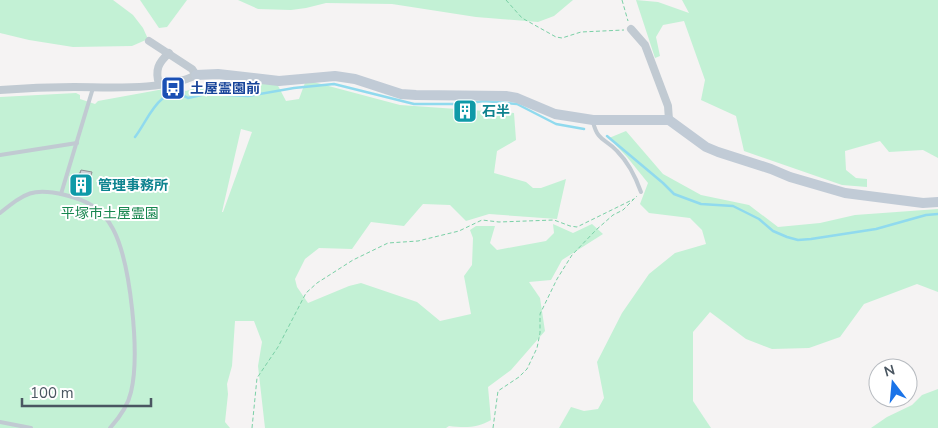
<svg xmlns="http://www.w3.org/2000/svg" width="938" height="428" font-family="'Nunito Sans','Noto Sans JP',sans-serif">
  <rect width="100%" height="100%" fill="#f5f3f3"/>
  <!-- green -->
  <g fill="#c3f1d5" fill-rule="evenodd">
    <polygon points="0,0 113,0 133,15 143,28 148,39 132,46 73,47 29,40 0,33"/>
    <polygon points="140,0 187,0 167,27 159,28"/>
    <polygon points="238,0 573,0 554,16 538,22 476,17 392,4 326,3 306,8 291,10 258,9"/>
    <polygon points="636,0 658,2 689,13 682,0 938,0 938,158 923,150 889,152 880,141 845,151 846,170 856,178 867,179 867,187 842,185 744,151 736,116 701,100 705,80 684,21 663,25 656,37 660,56 655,58"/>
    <path d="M275,80L286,101L299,99L306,80L400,105L514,113L516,140L497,151L494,173L526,182L533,188H541L566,179L557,219L489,214L466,221L450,205L423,204L404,226L371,222L352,249L319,248L305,259L295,279L297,287L308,303L349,286L361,283L417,302L440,321L471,314L464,276L472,265L473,238L470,230L476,226H495L490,243L497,250L546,241L554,233L553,224L573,233L592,224L603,234L562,260L551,280L529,282L540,298L545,331L511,370L488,387L491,420C478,428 465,428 449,426L446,428H265L258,366L262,342L254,321H235L232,366L227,384L228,394L225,422L230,428H0V97L76,93L80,95V99L95,104L98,101L175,87L186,91L216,82ZM241,129L252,132L223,212H222Z"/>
    <polygon points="626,131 663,174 701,195 749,205 778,227 820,223 855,215 938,209 938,292 917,284 864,304 840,337 809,348 772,349 746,339 710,312 693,332 693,401 711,428 559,428 571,407 584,411 598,409 604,398 597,362 622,313 649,274 675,253 706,244 702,230 690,218 649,213 640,204 648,183 627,157 609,138"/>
    <polygon points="938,389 938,428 871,428 887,417 912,405 922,395"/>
  </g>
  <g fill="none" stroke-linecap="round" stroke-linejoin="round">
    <!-- stream -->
    <g stroke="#90daee" stroke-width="2.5">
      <polyline points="470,103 484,101 517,104 556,124 584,129"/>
      <polyline points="607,136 663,183 674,194 701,204 733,206 759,219 773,231 787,237 798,240 811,239 876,229 926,215 938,214"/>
      <path d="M135,137C149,119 160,82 188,98L206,94L248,96L294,88L334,84L414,104H459"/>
    </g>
    <!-- path -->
    <g stroke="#7ad0a6" stroke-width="1" stroke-dasharray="4 2.5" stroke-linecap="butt">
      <polyline points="506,0 522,18 556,37 562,38 581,32 624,30"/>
      <polyline points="622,0 628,21"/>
      <polyline points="252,428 257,378 278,347 306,293 317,283 353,260 388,243 418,241 459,231 482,220 499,222 554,220 570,226 577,227 634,199"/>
      <polyline points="493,428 498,391 519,377 527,369 537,348 540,333 540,314 557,279 572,255 596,230 613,215 623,210 637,196"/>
    </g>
    <!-- lane -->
    <g stroke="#c1cad2" stroke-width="4">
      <path d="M593,122C598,142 605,138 617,151C628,162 636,178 641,192"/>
      <polyline points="0,155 77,143"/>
      <polyline points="61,194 93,88"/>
      <path d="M0,213C25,193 33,187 65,195C86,200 102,208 113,229C131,263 140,355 131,392C128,406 119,418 110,428"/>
      <polyline points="0,422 31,428"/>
    </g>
    <!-- street -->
    <g stroke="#c1cad2" stroke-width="8">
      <polyline points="631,29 645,45 668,106 669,120"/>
      <path d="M159,84C155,70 158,63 169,53"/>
      <path d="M0,90C25,88 49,87 74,87C109,87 165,91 196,75L192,69L149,41"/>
    </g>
    <!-- secondary -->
    <polyline stroke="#c1cbd6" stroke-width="10" points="196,75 218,74 279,81 335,76 355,79 401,94 416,95 506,96 517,98 555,114 593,120 669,120 706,147 718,152 771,169 790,177 845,193 923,203 938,202"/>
  </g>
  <!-- wall -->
  <g fill="#b0b2b7">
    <polygon points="458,102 470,116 454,114 455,107"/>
    <polygon points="81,170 87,191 84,195 73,193 78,174"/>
  </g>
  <!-- shaded-wall -->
  <g fill="#909195">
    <polygon points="457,110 473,111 470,116 454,114"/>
    <polygon points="76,188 87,191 84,195 73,193"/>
  </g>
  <!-- building -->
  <g fill="#cdcfd5" stroke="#909195">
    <polygon points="458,102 474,104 473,111 457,110"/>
    <polygon points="81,170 92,172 87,191 76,188"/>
  </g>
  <!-- icons -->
  <defs>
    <g id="bus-square" transform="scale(1.25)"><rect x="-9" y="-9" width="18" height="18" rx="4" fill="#1a4fb4" stroke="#fff"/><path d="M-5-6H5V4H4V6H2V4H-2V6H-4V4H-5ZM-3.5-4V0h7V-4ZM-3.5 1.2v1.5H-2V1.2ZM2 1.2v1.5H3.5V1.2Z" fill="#fff"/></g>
    <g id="building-square" transform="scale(1.25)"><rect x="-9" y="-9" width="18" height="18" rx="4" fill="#0f9aa8" stroke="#fff"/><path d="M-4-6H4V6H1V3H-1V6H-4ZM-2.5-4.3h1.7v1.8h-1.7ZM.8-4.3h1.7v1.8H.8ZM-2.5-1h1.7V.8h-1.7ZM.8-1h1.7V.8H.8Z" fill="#fff"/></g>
  </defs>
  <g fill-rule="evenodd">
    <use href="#bus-square" x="173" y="88"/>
    <use href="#building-square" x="465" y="111"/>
    <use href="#building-square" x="81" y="185"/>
  </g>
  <g text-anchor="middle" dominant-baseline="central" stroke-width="4" stroke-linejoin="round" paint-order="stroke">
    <!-- transit labels -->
    <g font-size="14" font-weight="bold" fill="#164399" stroke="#fff" text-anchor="start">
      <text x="190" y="88">土屋霊園前</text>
    </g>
    <!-- culture labels -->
    <g font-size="14" font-weight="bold" fill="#0d838f" stroke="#fff" text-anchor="start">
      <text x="482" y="111">石半</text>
      <text x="98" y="185">管理事務所</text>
    </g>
    <!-- park labels -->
    <g font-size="14" fill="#17864f" stroke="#fff">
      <text x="110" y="213">平塚市土屋霊園</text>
    </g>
  </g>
  <!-- north arrow -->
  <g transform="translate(893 383) rotate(344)"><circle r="24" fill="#ffffff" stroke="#b7bbc0"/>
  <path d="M0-4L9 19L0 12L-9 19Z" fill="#1a73e8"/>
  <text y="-8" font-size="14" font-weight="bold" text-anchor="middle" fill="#4a5661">N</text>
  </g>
  <!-- scale -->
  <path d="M22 398v8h129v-8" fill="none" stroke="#4a5661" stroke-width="2.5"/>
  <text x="30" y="398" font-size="15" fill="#4a5661" stroke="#ffffff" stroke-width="4" paint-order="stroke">100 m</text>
</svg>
